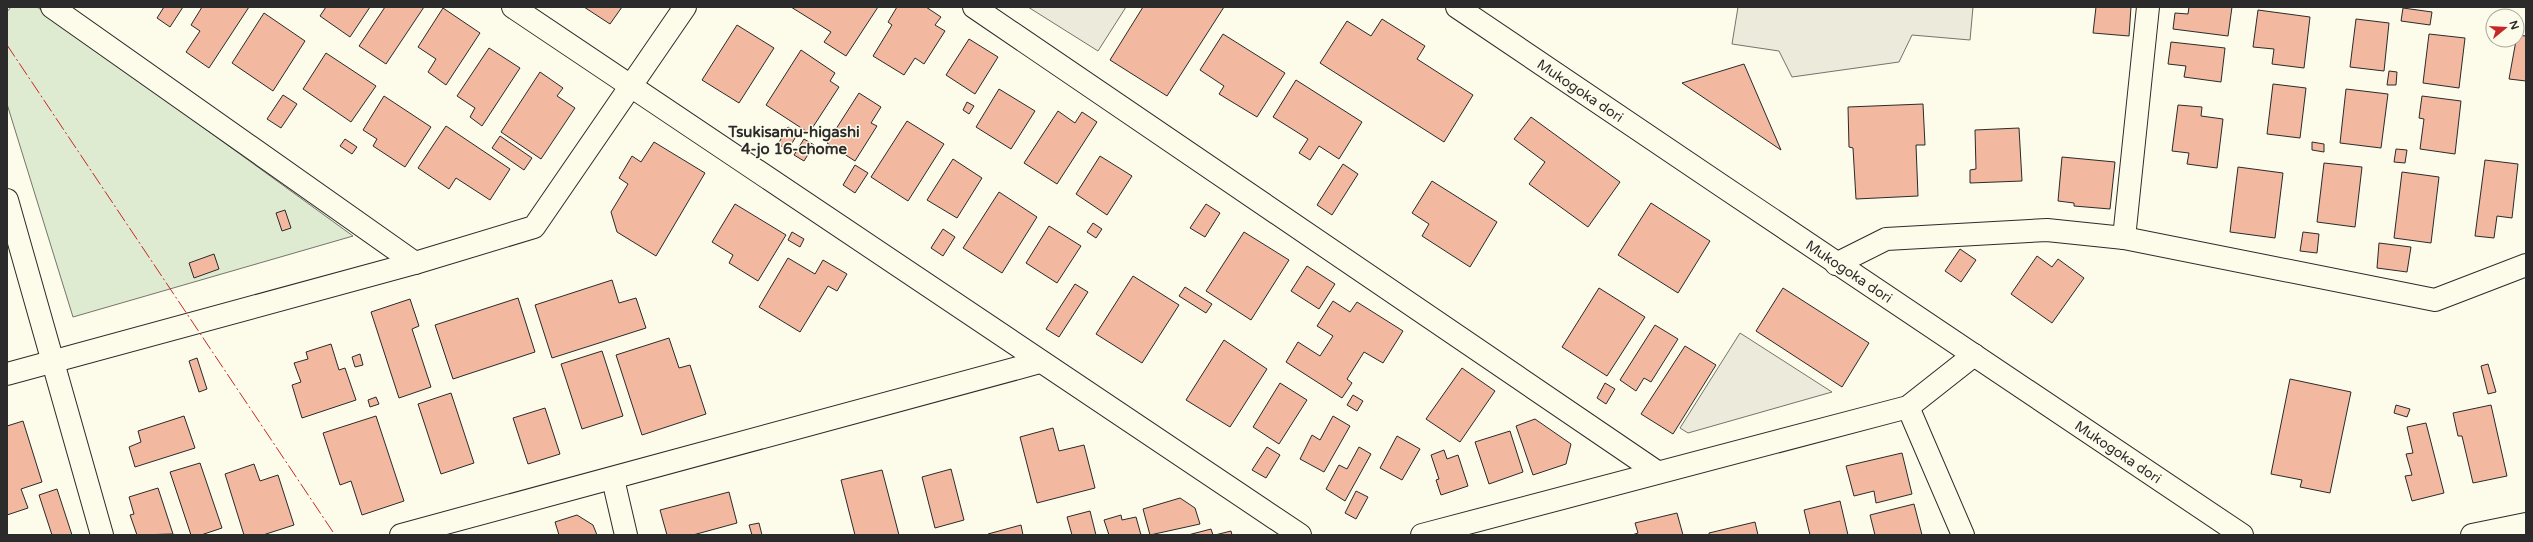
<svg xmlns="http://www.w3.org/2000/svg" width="2533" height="542" font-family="'Varela Round',sans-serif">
  <rect width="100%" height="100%" fill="#fdfbea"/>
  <!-- green -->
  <polygon fill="#deebd1" stroke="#74746e" points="11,7 37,7 353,236 73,317 7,104 7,12"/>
  <!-- parking -->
  <g fill="#eceadb" stroke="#74746e">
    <polygon points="1028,7 1126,7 1098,51"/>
    <polygon points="1738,7 1973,7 1970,40 1912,35 1899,62 1792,77 1779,51 1732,44"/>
    <polygon points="1740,333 1832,392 1688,433 1680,428"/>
  </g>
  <!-- building -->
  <g fill="#f2b8a0" stroke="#2b2b2b">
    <polygon points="164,7 183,7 170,27 157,18"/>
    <polygon points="202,7 249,7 209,68 186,52 200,31 191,25"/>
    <polygon points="326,7 370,7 350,37 320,16"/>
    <polygon points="385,7 424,7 386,64 359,46"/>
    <polygon points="584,7 622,7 610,24"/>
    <polygon points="791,7 878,7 846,56 824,42 831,32"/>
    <polygon points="897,7 926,7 941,17 935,25 945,31 924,64 915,58 904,75 873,56 892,25 888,22"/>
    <polygon points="1143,7 1224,7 1167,96 1110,60"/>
    <polygon points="2096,7 2131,7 2129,36 2093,33"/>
    <polygon points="2189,7 2232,7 2228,36 2173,29 2175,13 2188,14"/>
    <polygon points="443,8 480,33 446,85 428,72 436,59 418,47"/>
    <polygon points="2403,8 2432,12 2430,25 2401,21"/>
    <polygon points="2258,10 2310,17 2304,68 2272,64 2274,49 2253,47"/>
    <polygon points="264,13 305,41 273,91 232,63"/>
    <polygon points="1382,19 1425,46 1417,59 1473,95 1444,142 1320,63 1347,21 1371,36"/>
    <polygon points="2356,19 2389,23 2384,71 2350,67"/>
    <polygon points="737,25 774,48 739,103 702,80"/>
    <polygon points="1223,34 1285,73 1257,117 1219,94 1224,86 1200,70"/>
    <polygon points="2429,34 2465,38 2459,88 2423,83"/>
    <polygon points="2517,35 2526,36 2526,81 2509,79"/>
    <polygon points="969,39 998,57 975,94 946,75"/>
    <polygon points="2171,42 2225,48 2221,82 2184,77 2186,66 2168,64"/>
    <polygon points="489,48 520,68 482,126 470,117 475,108 457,96"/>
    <polygon points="801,50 835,73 830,81 839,87 809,133 766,105"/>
    <polygon points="326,53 376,86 351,122 303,89"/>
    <polygon points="1744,64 1781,150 1682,83"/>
    <polygon points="2389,71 2397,72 2396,85 2387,85"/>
    <polygon points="540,72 563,88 557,96 575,108 541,159 501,132"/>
    <polygon points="1296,80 1362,122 1339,159 1319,146 1310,160 1299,153 1308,139 1273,117"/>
    <polygon points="2273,84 2306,88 2300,138 2267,134"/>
    <polygon points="999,89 1035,111 1011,149 976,127"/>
    <polygon points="2346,89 2388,94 2381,148 2340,143"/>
    <polygon points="859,93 881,107 871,123 877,126 855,161 827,143"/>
    <polygon points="283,95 297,104 281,128 267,119"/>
    <polygon points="384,96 431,127 405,167 373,146 377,139 363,130"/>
    <polygon points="2422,96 2461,101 2455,154 2420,149 2424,119 2419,118"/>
    <polygon points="967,102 974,106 969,114 963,110"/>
    <polygon points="1923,104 1925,145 1916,145 1918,196 1856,199 1853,148 1849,147 1848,107"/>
    <polygon points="2178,105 2202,107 2201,116 2223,119 2217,168 2187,164 2189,153 2172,151"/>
    <polygon points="1058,111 1075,123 1082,112 1097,122 1057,184 1024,163"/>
    <polygon points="1531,117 1620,182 1588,227 1529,184 1545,162 1514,139"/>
    <polygon points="907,121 944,144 908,201 871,177"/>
    <polygon points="446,126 510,169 490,200 456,178 449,189 418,168"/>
    <polygon points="788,127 798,133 788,150 778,144"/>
    <polygon points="2019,128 2022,181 1970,183 1970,170 1976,169 1975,130"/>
    <polygon points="500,136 532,158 524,170 492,148"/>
    <polygon points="345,139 357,147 352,154 340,146"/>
    <polygon points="804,139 814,145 804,161 794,155"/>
    <polygon points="654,142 705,173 656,256 617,232 611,212 628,184 619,178 632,156 641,162"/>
    <polygon points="2312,142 2324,144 2324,152 2312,150"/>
    <polygon points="2396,149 2407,150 2405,163 2394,162"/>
    <polygon points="1100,156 1132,176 1107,215 1076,194"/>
    <polygon points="2062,157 2115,162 2110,209 2074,206 2074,203 2058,201"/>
    <polygon points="953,159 982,178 957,218 927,200"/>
    <polygon points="2485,160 2518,164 2512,218 2497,216 2494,238 2475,236"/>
    <polygon points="2324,163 2362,167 2355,227 2317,222"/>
    <polygon points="1343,164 1358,174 1332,215 1317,205"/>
    <polygon points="855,165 868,173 855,193 843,185"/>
    <polygon points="2238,167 2283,173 2275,238 2230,232"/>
    <polygon points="2402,172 2439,177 2431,243 2394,238"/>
    <polygon points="1432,181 1497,222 1470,267 1422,236 1429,224 1412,213"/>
    <polygon points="999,192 1037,217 1002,273 963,248"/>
    <polygon points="1651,203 1710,241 1678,293 1618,255"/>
    <polygon points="735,204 786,235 758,281 729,263 733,255 712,242"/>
    <polygon points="1206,204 1220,213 1205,237 1190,228"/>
    <polygon points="285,210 291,228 282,231 276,213"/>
    <polygon points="1093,223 1102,229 1096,238 1087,232"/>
    <polygon points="1049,226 1081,246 1057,283 1026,263"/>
    <polygon points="943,229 955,237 943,256 931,248"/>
    <polygon points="792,232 804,239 800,247 788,240"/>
    <polygon points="1244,232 1289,260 1251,320 1206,291"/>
    <polygon points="2303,232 2319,234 2317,253 2300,251"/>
    <polygon points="2379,243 2411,247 2407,272 2377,268"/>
    <polygon points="1960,249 1976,260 1961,282 1945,271"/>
    <polygon points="214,254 219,269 194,278 189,263"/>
    <polygon points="2037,256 2052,267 2058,259 2084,278 2052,323 2011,294"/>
    <polygon points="788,258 815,274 823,260 847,274 837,291 828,286 800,332 759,307"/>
    <polygon points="1307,266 1335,284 1319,309 1291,291"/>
    <polygon points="1133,276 1179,305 1142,363 1096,334"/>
    <polygon points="612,280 619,303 636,298 646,328 552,358 535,305"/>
    <polygon points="1075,284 1088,292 1059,337 1046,329"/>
    <polygon points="1185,287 1212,304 1206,313 1179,296"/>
    <polygon points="1599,288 1645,317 1607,376 1562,347"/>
    <polygon points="1783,288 1869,343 1842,387 1756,331"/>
    <polygon points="518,298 535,352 453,379 435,325"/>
    <polygon points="410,299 419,326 412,329 431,387 399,398 371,312"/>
    <polygon points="1333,301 1350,312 1357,302 1403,331 1383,363 1364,352 1347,379 1352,383 1342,398 1286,362 1298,342 1320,356 1333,336 1317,326"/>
    <polygon points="1655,325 1678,339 1651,382 1644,378 1636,391 1620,380"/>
    <polygon points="669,338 679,368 690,365 706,414 642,435 616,355"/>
    <polygon points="1224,340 1267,369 1230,427 1186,400"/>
    <polygon points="331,344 339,370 345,368 356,400 302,418 292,385 301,382 294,363 308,359 306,352"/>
    <polygon points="1685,346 1716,365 1673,434 1641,414"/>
    <polygon points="602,351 623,416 582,429 561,364"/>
    <polygon points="360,354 363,365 355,367 352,357"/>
    <polygon points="197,358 207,389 199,392 189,361"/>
    <polygon points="2488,364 2496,392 2488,394 2481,366"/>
    <polygon points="1462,368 1495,391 1460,442 1426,419"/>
    <polygon points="2290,379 2351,392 2330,493 2300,487 2302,480 2271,474"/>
    <polygon points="1280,383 1307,400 1279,444 1253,427"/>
    <polygon points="1605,383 1615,389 1606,404 1597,398"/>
    <polygon points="451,393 474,463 441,474 418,404"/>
    <polygon points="1353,395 1363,401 1357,411 1347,405"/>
    <polygon points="376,397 379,404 370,407 368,400"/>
    <polygon points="2396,405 2410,409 2407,417 2394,413"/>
    <polygon points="2491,405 2507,476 2473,483 2462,436 2458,436 2453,413"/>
    <polygon points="545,408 560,454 528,464 513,418"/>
    <polygon points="184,416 195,448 135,467 129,447 141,442 138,431"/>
    <polygon points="376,416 404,501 362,515 351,481 340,485 323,433"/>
    <polygon points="1333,416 1350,426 1324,472 1300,459 1312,435 1320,440"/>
    <polygon points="1535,419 1571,444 1566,464 1533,475 1516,426"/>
    <polygon points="23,421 42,482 21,489 28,508 7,515 7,426"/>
    <polygon points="2426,423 2444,493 2412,501 2405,476 2412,475 2406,454 2413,453 2407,427"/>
    <polygon points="1053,428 1059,451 1084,445 1095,488 1037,503 1020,437"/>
    <polygon points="1510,431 1523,472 1489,484 1475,442"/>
    <polygon points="1397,436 1420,449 1402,480 1380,468"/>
    <polygon points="1267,447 1280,455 1266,478 1252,470"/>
    <polygon points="1359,447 1371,454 1345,501 1326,489 1339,465 1347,469"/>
    <polygon points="1444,450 1447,459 1458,455 1468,486 1441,495 1436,480 1439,479 1431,455"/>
    <polygon points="1902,453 1912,494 1876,503 1874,491 1854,496 1846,466"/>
    <polygon points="200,463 222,528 201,535 191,535 170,472"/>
    <polygon points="254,464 260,481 278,475 294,525 263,535 244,535 225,474"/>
    <polygon points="951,469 964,520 935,528 922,477"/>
    <polygon points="882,470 899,535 855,535 841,480"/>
    <polygon points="158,488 173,534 137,535 130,515 134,514 129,497"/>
    <polygon points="57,489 72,535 52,535 39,495"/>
    <polygon points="1356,491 1368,497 1356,519 1345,513"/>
    <polygon points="729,492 737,523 693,535 667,535 660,510"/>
    <polygon points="1180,498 1195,508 1200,524 1150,535 1143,509"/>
    <polygon points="1840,501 1848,535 1810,535 1804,510"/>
    <polygon points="1914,504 1922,535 1875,535 1870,515"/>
    <polygon points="1090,511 1096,535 1072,535 1067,517"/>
    <polygon points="1677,513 1683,535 1632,535 1638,533 1635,523"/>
    <polygon points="577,515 593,525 597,535 559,535 555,522"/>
    <polygon points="1121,515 1122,520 1136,517 1141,535 1109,535 1104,520"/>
    <polygon points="1755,522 1758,535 1709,535 1709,533"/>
    <polygon points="759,523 762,535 752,535 749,525"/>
    <polygon points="1021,525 1023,535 988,535 988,534"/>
    <polygon points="1211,529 1213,535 1188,535"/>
    <polygon points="1231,531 1232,535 1215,535"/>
  </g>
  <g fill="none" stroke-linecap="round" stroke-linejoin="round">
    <!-- minor casing -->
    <g stroke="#2b2b2b" stroke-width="24">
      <g id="minor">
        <polyline points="52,7 415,263"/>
        <polyline points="513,7 1300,535"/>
        <polyline points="974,7 1657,472"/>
        <polyline points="7,200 102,535"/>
        <polyline points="2124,238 2148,7"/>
        <polyline points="1836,264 1886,239 2047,230 2124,238 2435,300 2526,265"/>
        <polyline points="7,374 415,263 534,227 685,7"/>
        <polyline points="1908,407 1963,535"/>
        <polyline points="613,479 626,535"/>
        <polyline points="401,535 1040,362"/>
        <polyline points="1422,535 1908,407 1974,355"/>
        <polyline points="2472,535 2526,524"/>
      </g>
    </g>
    <!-- tertiary casing -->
    <g stroke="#2b2b2b" stroke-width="24">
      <g id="tertiary">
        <path id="s1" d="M1457,7C1718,184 1980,359 2242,535"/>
      </g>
    </g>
    <!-- minor -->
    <use href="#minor" stroke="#fdfbea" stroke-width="22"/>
    <!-- tertiary -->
    <use href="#tertiary" stroke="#fdfbea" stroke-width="22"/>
    <!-- power -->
    <polyline stroke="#c62828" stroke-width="1" stroke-dasharray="14 3 2 3" stroke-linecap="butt" points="7,45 335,535"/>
  </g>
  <g text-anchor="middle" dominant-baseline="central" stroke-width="3" stroke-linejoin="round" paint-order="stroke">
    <!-- street labels -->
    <g font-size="14" fill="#2b2b2b" stroke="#fdfbea">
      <text stroke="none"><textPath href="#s1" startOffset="149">Mukogoka dori</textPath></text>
      <text stroke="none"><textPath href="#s1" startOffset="473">Mukogoka dori</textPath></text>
      <text stroke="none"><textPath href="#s1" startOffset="797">Mukogoka dori</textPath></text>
    </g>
    <!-- neighbourhood labels -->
    <g font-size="15" font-weight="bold" fill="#2b2b2b" stroke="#fdfbea">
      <text x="794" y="132">Tsukisamu-higashi<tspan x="794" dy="17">4-jo 16-chome</tspan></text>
    </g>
  </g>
  <!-- border -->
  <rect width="2533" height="542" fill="none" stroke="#2b2b2b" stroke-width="16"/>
  <!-- north arrow -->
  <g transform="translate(2505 28) rotate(72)"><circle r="19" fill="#fdfbea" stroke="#a9a89e"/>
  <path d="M0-3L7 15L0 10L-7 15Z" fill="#c62828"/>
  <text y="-6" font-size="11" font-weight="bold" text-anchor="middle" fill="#2b2b2b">N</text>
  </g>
</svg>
